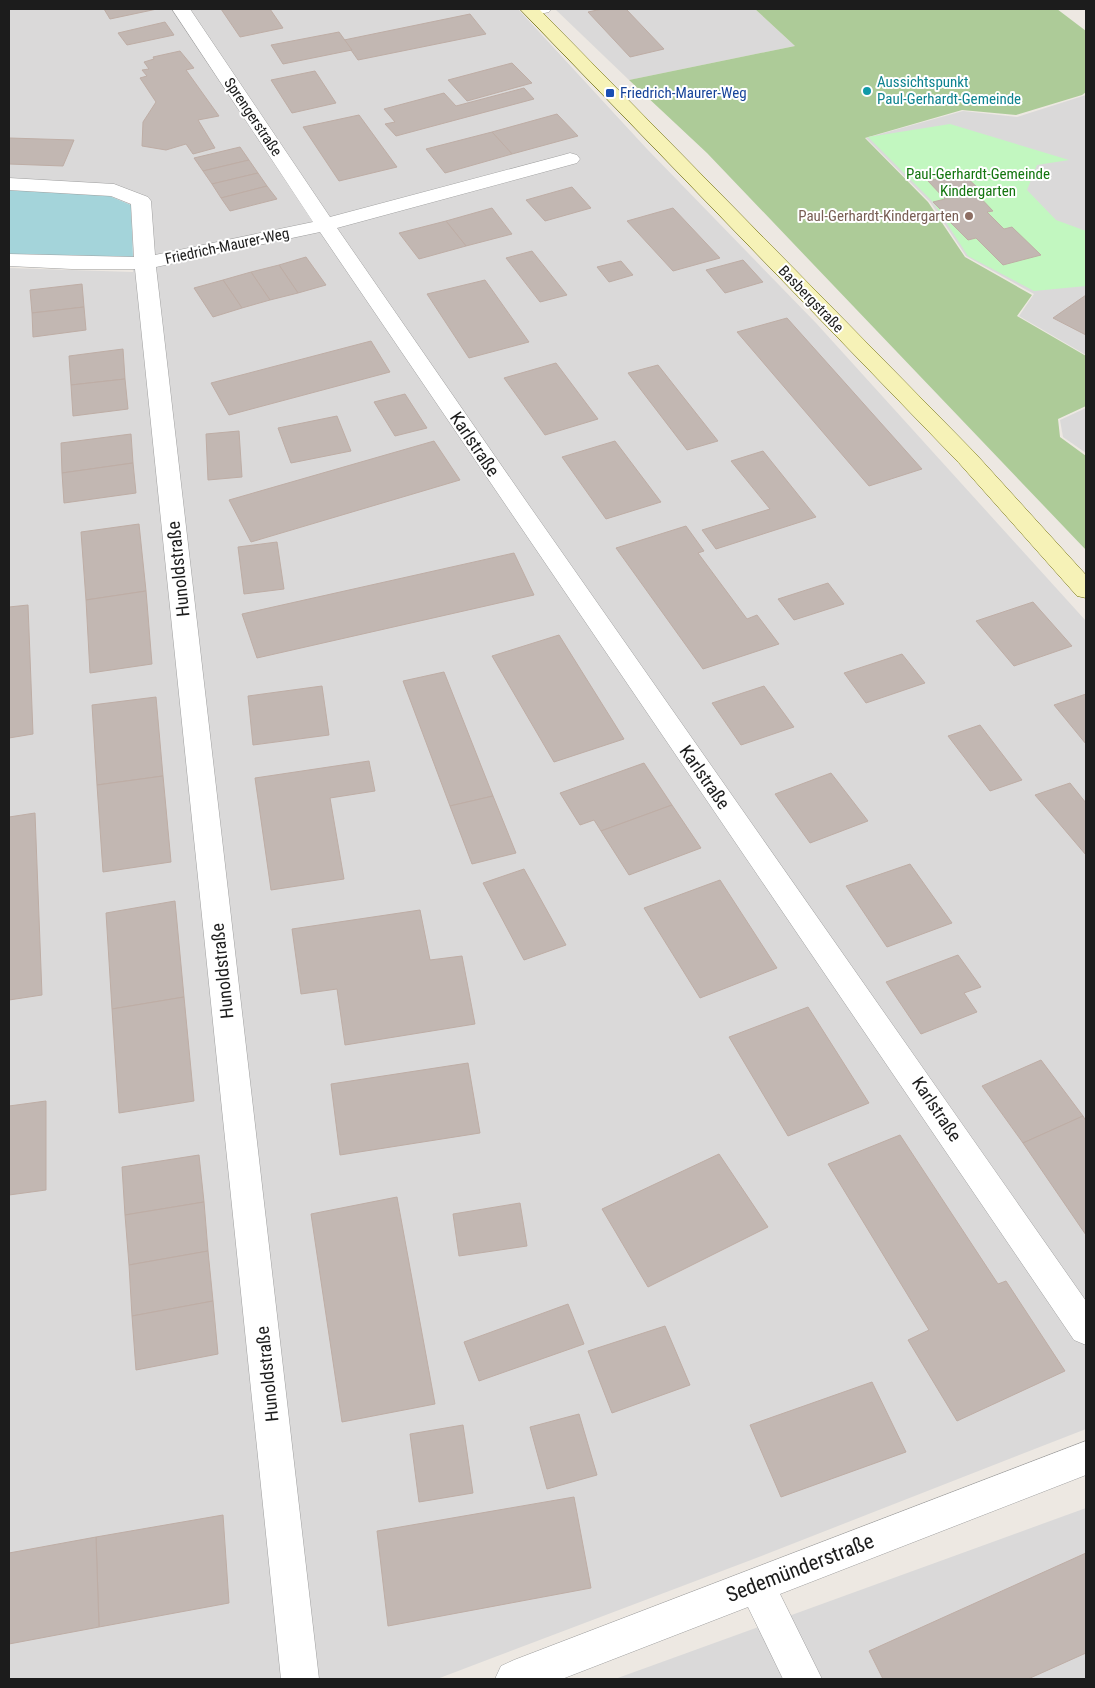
<svg xmlns="http://www.w3.org/2000/svg" width="1095" height="1688" font-family="'Roboto Condensed',sans-serif">
  <rect width="100%" height="100%" fill="#ede8e2"/>
  <!-- residential -->
  <g fill="#dad9d9">
    <polygon points="9,9 518,9 647,149 816,323 1086,621 1086,1429 751,1560 437,1679 9,1679 9,268 133,272 131,205 107,195 9,190"/>
    <polygon points="555,9 755,9 795,46 629,80"/>
    <polygon points="1086,95 1086,355 1019,316 1034,294 966,256 930,202 866,138 963,111 1017,117"/>
    <polygon points="1086,408 1086,453 1063,437 1060,420"/>
    <polygon points="1086,1508 1086,1679 615,1679"/>
  </g>
  <!-- forest -->
  <polygon fill="#adcb98" points="755,9 1057,9 1086,31 1086,92 1082,95 1016,115 962,110 865,138 928,202 965,257 1032,295 1017,316 1086,356 1086,406 1058,419 1060,437 1086,456 1086,550 707,153 629,80 795,46"/>
  <!-- park -->
  <polygon fill="#c2f7c0" points="950,124 1069,160 1037,165 1027,190 1056,220 1086,231 1086,286 1034,291 968,256 933,202 868,137"/>
  <!-- water -->
  <polygon fill="#a4d4da" points="9,190 107,195 131,205 133,258 73,259 9,256"/>
  <!-- building -->
  <g fill="#c2b7b2" stroke="#beada5">
    <polygon points="104,9 157,9 110,19"/>
    <polygon points="221,9 270,9 283,28 240,37"/>
    <polygon points="602,9 626,9 664,49 630,57 588,12"/>
    <polygon points="470,14 486,34 358,60 344,40"/>
    <polygon points="165,22 174,35 127,45 118,33"/>
    <polygon points="339,32 352,50 283,64 271,45"/>
    <polygon points="180,51 194,68 186,70 219,116 198,120 215,148 193,154 186,144 166,150 142,146 143,122 156,102 140,78 147,76 142,70 149,69 144,62 154,59 153,57"/>
    <polygon points="512,63 532,83 467,101 448,80"/>
    <polygon points="315,71 336,103 292,113 271,80"/>
    <polygon points="524,88 534,99 396,136 385,124 395,122 384,109 444,93 456,106"/>
    <polygon points="557,114 578,136 512,154 492,132"/>
    <polygon points="359,115 397,167 339,181 303,127"/>
    <polygon points="492,132 512,154 445,173 426,149"/>
    <polygon points="9,138 74,140 63,166 9,164"/>
    <polygon points="240,147 249,160 203,171 194,158"/>
    <polygon points="249,160 258,173 212,184 203,171"/>
    <polygon points="258,173 267,186 221,198 212,184"/>
    <polygon points="962,173 981,191 975,192 993,211 987,212 1004,229 1012,227 1041,255 1003,265 976,238 968,240 949,221 951,220 933,202 945,199 928,181"/>
    <polygon points="267,186 277,199 230,211 221,198"/>
    <polygon points="572,187 591,208 545,221 526,200"/>
    <polygon points="492,208 512,234 466,246 446,221"/>
    <polygon points="673,208 720,258 673,271 627,221"/>
    <polygon points="446,221 466,246 419,259 399,233"/>
    <polygon points="532,251 567,295 540,302 506,258"/>
    <polygon points="306,257 326,285 298,293 279,265"/>
    <polygon points="743,260 763,282 725,293 706,270"/>
    <polygon points="621,261 633,275 609,282 597,267"/>
    <polygon points="279,265 298,293 270,300 251,272"/>
    <polygon points="251,272 270,300 242,308 223,280"/>
    <polygon points="223,280 242,308 213,317 194,288"/>
    <polygon points="485,280 529,342 469,358 427,294"/>
    <polygon points="82,284 84,307 32,313 30,290"/>
    <polygon points="1086,295 1086,335 1053,318"/>
    <polygon points="84,307 86,330 33,337 32,313"/>
    <polygon points="787,318 922,469 869,486 737,332"/>
    <polygon points="371,341 390,372 229,415 211,383"/>
    <polygon points="123,349 125,379 71,385 69,356"/>
    <polygon points="556,363 598,419 545,435 504,378"/>
    <polygon points="658,365 718,441 687,450 628,373"/>
    <polygon points="125,379 128,409 73,416 71,385"/>
    <polygon points="405,394 427,428 395,436 374,402"/>
    <polygon points="337,416 351,451 291,463 278,428"/>
    <polygon points="239,431 242,477 208,480 206,434"/>
    <polygon points="131,434 133,463 62,473 61,443"/>
    <polygon points="434,441 460,480 251,542 229,500"/>
    <polygon points="615,441 661,502 606,519 562,457"/>
    <polygon points="763,451 816,517 716,549 702,530 770,509 731,461"/>
    <polygon points="133,463 136,493 64,503 62,473"/>
    <polygon points="139,524 146,591 86,600 81,532"/>
    <polygon points="686,526 704,551 698,553 747,619 757,615 779,644 703,669 616,548"/>
    <polygon points="277,542 284,589 244,594 238,547"/>
    <polygon points="514,553 534,595 257,658 242,614"/>
    <polygon points="828,583 844,604 794,620 778,599"/>
    <polygon points="146,591 152,664 90,673 86,600"/>
    <polygon points="1033,602 1072,646 1014,666 976,621"/>
    <polygon points="28,605 33,734 9,738 9,607"/>
    <polygon points="559,635 624,739 554,762 492,656"/>
    <polygon points="902,654 925,683 866,703 844,673"/>
    <polygon points="444,672 493,796 450,806 403,681"/>
    <polygon points="322,686 329,735 253,745 248,696"/>
    <polygon points="764,686 794,727 741,745 712,703"/>
    <polygon points="1086,694 1086,744 1054,705"/>
    <polygon points="156,697 163,776 97,785 92,705"/>
    <polygon points="980,725 1022,780 990,791 948,736"/>
    <polygon points="369,761 375,791 330,798 344,879 271,890 255,778"/>
    <polygon points="644,763 672,805 601,831 594,820 580,825 560,793"/>
    <polygon points="831,773 868,821 810,843 775,794"/>
    <polygon points="163,776 171,862 103,872 97,785"/>
    <polygon points="1070,783 1086,803 1086,855 1035,795"/>
    <polygon points="493,796 516,853 472,864 450,806"/>
    <polygon points="672,805 701,848 629,875 601,831"/>
    <polygon points="35,813 42,995 9,1000 9,817"/>
    <polygon points="910,864 952,923 887,947 846,886"/>
    <polygon points="524,869 566,945 524,960 483,883"/>
    <polygon points="720,880 777,968 700,998 644,908"/>
    <polygon points="175,901 184,997 112,1009 106,913"/>
    <polygon points="420,910 430,960 462,956 475,1024 345,1045 337,989 301,994 292,929"/>
    <polygon points="958,955 981,987 964,993 977,1012 921,1034 886,982"/>
    <polygon points="184,997 194,1101 119,1113 112,1009"/>
    <polygon points="808,1007 869,1103 788,1136 729,1037"/>
    <polygon points="1041,1060 1083,1116 1023,1143 982,1086"/>
    <polygon points="468,1063 480,1133 340,1155 331,1084"/>
    <polygon points="46,1101 46,1190 9,1195 9,1106"/>
    <polygon points="1083,1116 1086,1121 1086,1235 1023,1143"/>
    <polygon points="900,1135 998,1284 1006,1281 1065,1371 957,1421 908,1340 929,1330 828,1164"/>
    <polygon points="719,1154 768,1227 648,1287 602,1209"/>
    <polygon points="199,1155 204,1202 125,1215 122,1167"/>
    <polygon points="397,1197 435,1404 342,1422 311,1214"/>
    <polygon points="204,1202 208,1251 129,1265 125,1215"/>
    <polygon points="520,1203 527,1246 459,1256 453,1214"/>
    <polygon points="208,1251 213,1301 132,1316 129,1265"/>
    <polygon points="213,1301 218,1354 136,1370 132,1316"/>
    <polygon points="568,1304 584,1344 479,1381 464,1342"/>
    <polygon points="665,1326 690,1385 612,1413 588,1351"/>
    <polygon points="872,1382 906,1452 781,1497 750,1425"/>
    <polygon points="579,1414 597,1475 547,1489 530,1427"/>
    <polygon points="463,1425 473,1493 419,1502 410,1434"/>
    <polygon points="574,1497 591,1588 388,1626 377,1531"/>
    <polygon points="223,1515 229,1603 99,1627 96,1537"/>
    <polygon points="96,1537 99,1627 9,1644 9,1553"/>
    <polygon points="1086,1553 1086,1653 1028,1679 883,1679 869,1651"/>
  </g>
  <g fill="none" stroke-linecap="round" stroke-linejoin="round">
    <!-- lane casing -->
    <g stroke="#a0a0a0" stroke-width="1">
      <polygon id="lane" points="526,9 551,9 549,12 531,16 524,12"/>
    </g>
    <!-- street casing -->
    <g stroke="#a0a0a0" stroke-width="1">
      <g id="street">
        <polygon points="172,9 190,9 330,217 563,155 570,153 577,155 580,159 577,163 337,228 526,501 1086,1301 1086,1345 1074,1340 320,232 156,267 319,1679 281,1679 135,269 72,269 9,266 9,254 134,257 131,204 111,196 9,190 9,178 114,184 148,197 151,201 155,255 313,222"/>
        <polygon points="1086,1441 1086,1475 780,1594 822,1679 783,1679 748,1607 562,1679 495,1679 501,1666 514,1660"/>
      </g>
    </g>
    <!-- secondary casing -->
    <g stroke="#6e6d09" stroke-width="1">
      <polygon id="secondary" points="520,9 539,9 975,453 1086,575 1086,598 1077,596 959,463"/>
    </g>
    <!-- lane -->
    <use href="#lane" fill="#fff" fill-rule="evenodd"/>
    <!-- street -->
    <use href="#street" fill="#fff" fill-rule="evenodd"/>
    <!-- secondary -->
    <use href="#secondary" fill="#f6f2b7" fill-rule="evenodd"/>
  </g>
  <!-- markers -->
  <circle fill="#0f9aa8" stroke="#fff" stroke-width="2" cx="867" cy="91" r="5"/>
  <rect fill="#1a4fb4" stroke="#fff" stroke-width="2" x="605" y="88" width="10" height="10" rx="2.5"/>
  <circle fill="#8d6e63" stroke="#fff" stroke-width="2" cx="969" cy="216" r="5"/>
  <g text-anchor="middle" dominant-baseline="central" stroke-width="4" stroke-linejoin="round" paint-order="stroke">
    <!-- far-culture labels -->
    <g font-size="15" fill="#0d838f" stroke="#fff" text-anchor="start">
      <text x="877" y="82">Aussichtspunkt<tspan x="877" dy="17">Paul-Gerhardt-Gemeinde</tspan></text>
    </g>
    <!-- far-transit labels -->
    <g font-size="15" fill="#164399" stroke="#fff" text-anchor="start">
      <text x="620" y="93">Friedrich-Maurer-Weg</text>
    </g>
    <!-- far-street labels -->
    <g font-size="15" fill="#1c1c1c" stroke="#fff">
      <text transform="translate(253 117) rotate(56)">Sprengerstraße</text>
      <text transform="translate(227 246) rotate(-12)">Friedrich-Maurer-Weg</text>
      <text transform="translate(811 299) rotate(46)">Basbergstraße</text>
    </g>
    <!-- far-park labels -->
    <g font-size="15" fill="#13750f" stroke="#fff">
      <text x="978" y="174">Paul-Gerhardt-Gemeinde<tspan x="978" dy="17">Kindergarten</tspan></text>
    </g>
    <!-- far-education labels -->
    <g font-size="15" fill="#785e54" stroke="#fff" text-anchor="end">
      <text x="959" y="216">Paul-Gerhardt-Kindergarten</text>
    </g>
    <!-- street labels -->
    <g font-size="18" fill="#1c1c1c" stroke="#fff">
      <text transform="translate(475 444) rotate(56)">Karlstraße</text>
      <text transform="translate(178 569) rotate(-96)">Hunoldstraße</text>
      <text transform="translate(705 777) rotate(55)">Karlstraße</text>
      <text transform="translate(222 971) rotate(-96)">Hunoldstraße</text>
      <text transform="translate(937 1109) rotate(56)">Karlstraße</text>
      <text transform="translate(267 1374) rotate(-96)">Hunoldstraße</text>
    </g>
    <!-- near-street labels -->
    <g font-size="21" fill="#1c1c1c" stroke="#fff">
      <text transform="translate(800 1568) rotate(-21)">Sedemünderstraße</text>
    </g>
  </g>
  <!-- border -->
  <rect width="1095" height="1688" fill="none" stroke="#1c1c1c" stroke-width="20"/>
</svg>
